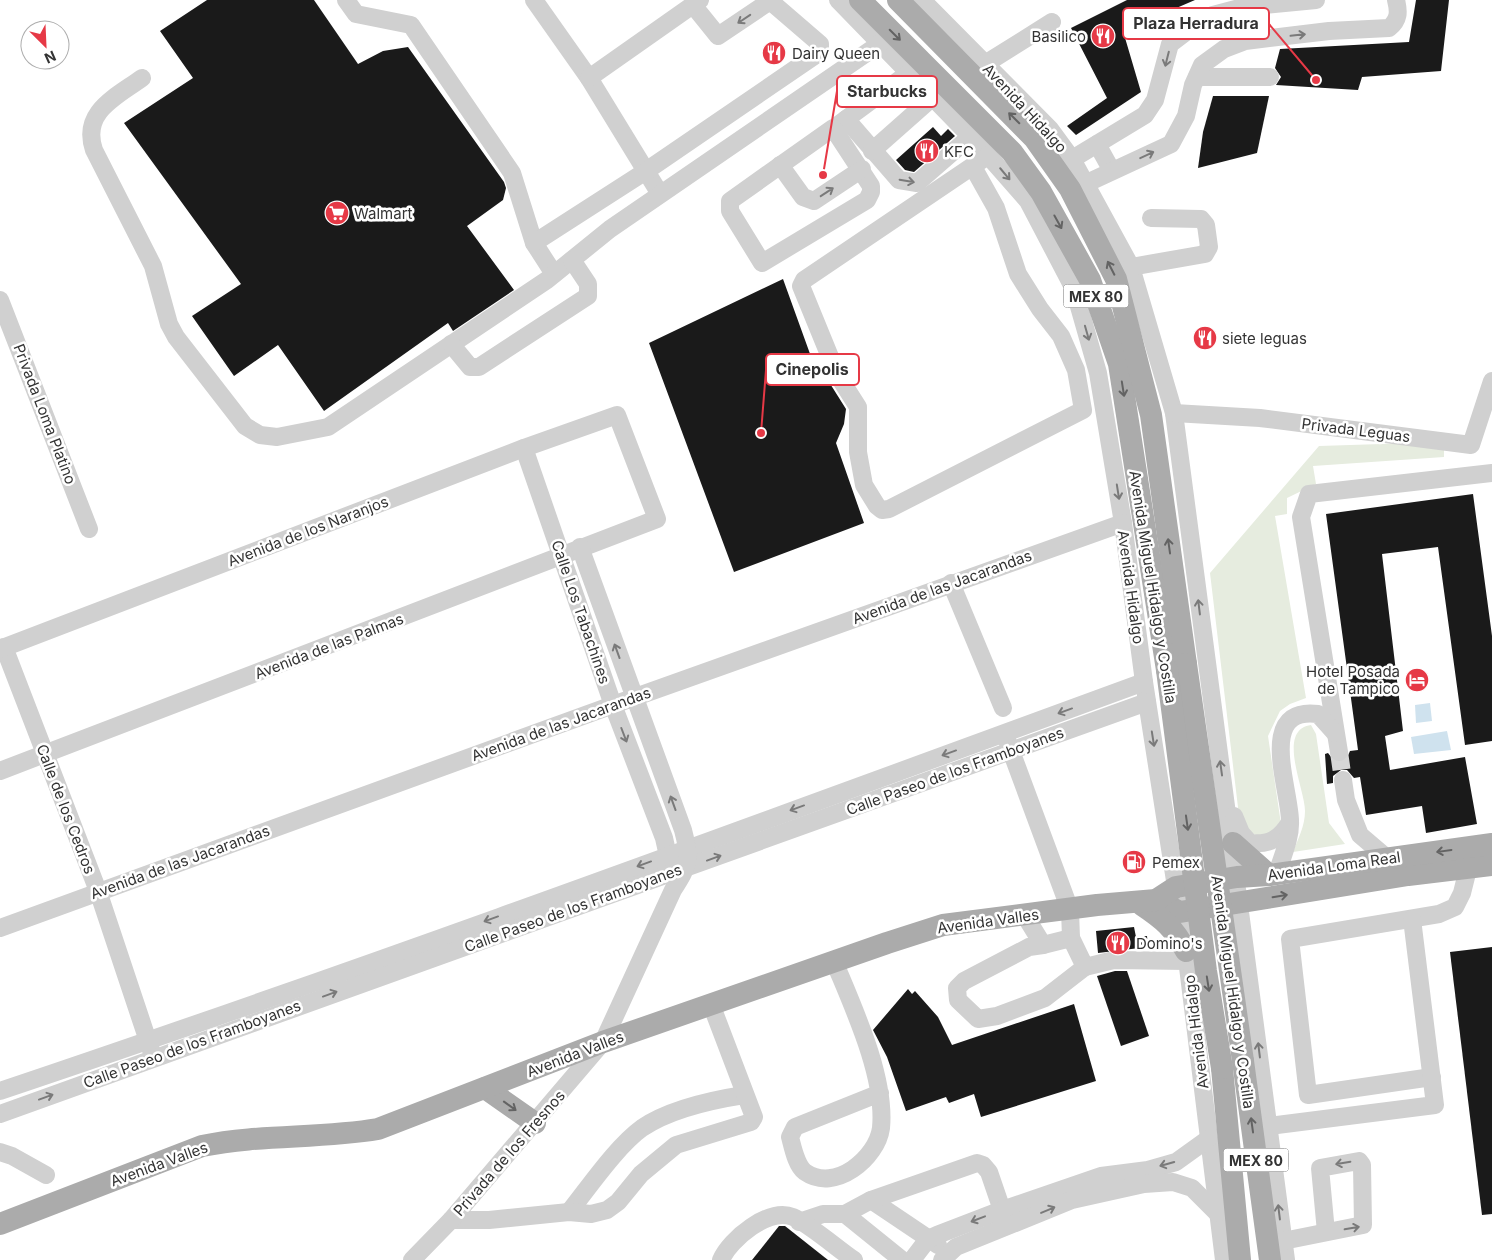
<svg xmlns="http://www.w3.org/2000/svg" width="1492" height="1260" font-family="Inter,sans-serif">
  <rect width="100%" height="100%" fill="#fff"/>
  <!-- green -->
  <g fill="#e6ecdf">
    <path d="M1444,442V457L1313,466L1316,484L1287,498V514L1275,516L1306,698L1290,704L1280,711L1268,736L1281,824C1264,841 1256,838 1240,824L1210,573L1319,446Z"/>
    <path d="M1311,725L1316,734L1329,823L1345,844L1293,852C1298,839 1305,826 1305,811C1305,789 1276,730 1311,725Z"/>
  </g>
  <!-- water -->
  <g fill="#cfe2ee">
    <polygon points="1430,703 1432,721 1416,723 1415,705"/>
    <polygon points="1447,731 1451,750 1414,754 1411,737"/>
  </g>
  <!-- building -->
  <g fill="#1a1a1a">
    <polygon points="207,0 314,0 358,64 383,51 408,47 504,182 506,188 503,200 467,226 514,290 453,331 448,323 324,411 278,345 234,376 192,316 241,284 124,123 193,78 160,31"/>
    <polygon points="1127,0 1195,0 1123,31 1141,92 1076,135 1067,126 1107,98 1071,28"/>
    <polygon points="1416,0 1449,0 1441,71 1362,77 1358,90 1276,85 1281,77 1275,68 1280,49 1409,42"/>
    <polygon points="1213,96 1269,96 1257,153 1198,168 1203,132"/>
    <polygon points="933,127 941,136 948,129 955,136 914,172 905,170 896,160"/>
    <polygon points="783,279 818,376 829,382 846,409 844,424 836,443 864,523 734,572 649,343"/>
    <polygon points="1473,494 1492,636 1492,741 1465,745 1438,547 1382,554 1403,731 1385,736 1390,770 1465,757 1477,824 1426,833 1422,806 1366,815 1360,777 1354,778 1347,770 1341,770 1333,776 1333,783 1327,784 1325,754 1328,753 1335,762 1340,762 1346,760 1350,751 1358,750 1326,514"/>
    <polygon points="1134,927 1136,937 1147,936 1148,947 1098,953 1096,931"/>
    <polygon points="1492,947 1492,1214 1482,1215 1450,952"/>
    <polygon points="1115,971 1127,971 1149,1036 1121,1046 1097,976"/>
    <polygon points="908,989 912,994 915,991 938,1017 952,1045 1074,1004 1096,1081 981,1117 974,1094 949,1103 946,1097 906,1111 887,1057 873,1030"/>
    <polygon points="779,1226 785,1226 828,1260 752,1260"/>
  </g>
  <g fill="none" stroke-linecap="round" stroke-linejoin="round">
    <!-- minor-tunnel -->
    <polyline stroke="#d6d6d6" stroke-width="18" stroke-dasharray="18 9" stroke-linecap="butt" points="1339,752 1343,780"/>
    <!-- minor -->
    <g stroke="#d0d0d0" stroke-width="18">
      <polyline points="346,0 356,14 411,25 512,173 534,243 554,274"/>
      <polyline points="534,0 589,78 660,194"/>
      <polyline points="838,0 978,144 1028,201 1074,289 1098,373 1123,523 1144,682 1186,951 1224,1260"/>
      <polyline points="922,0 1050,129 1072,159 1131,267 1174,413 1286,1260"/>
      <polyline points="985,64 1052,22"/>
      <polyline points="1197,77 1270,77"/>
      <path d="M142,78C116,97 81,112 94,150L153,266L169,324L176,337L245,426L260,435L277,437L328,427L547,280L610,229L881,43"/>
      <polyline points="589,78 700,0"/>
      <polyline points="846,119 899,180 917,183 971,136"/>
      <polyline points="838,125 910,72"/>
      <polygon points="833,128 871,186 871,192 867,200 762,263 730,211 730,201"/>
      <polyline points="1097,144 1112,171"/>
      <polyline points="872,151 933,97"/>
      <polyline points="1064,164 1145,115 1155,100 1170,44 1195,25 1213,15 1243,7 1316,0"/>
      <polyline points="780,165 803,197 814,201 862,169"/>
      <polyline points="973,167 996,208 1018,274 1040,309 1061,336 1076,370 1083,410 889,509 882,510 877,506 864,485 858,452 858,407 837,374 801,286 804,280 989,155"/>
      <path d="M1087,183L1171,144L1186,116L1193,85L1202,65L1224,49L1245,41L1329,31L1389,28C1399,20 1399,12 1396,0"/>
      <polyline points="534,243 646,171 820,52 820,44 770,1 718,36 693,5"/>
      <polyline points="1131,267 1205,254 1209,247 1206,225 1201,219 1151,218"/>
      <polyline points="0,300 89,529"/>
      <polyline points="451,344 470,367 479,367 588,296 588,284 572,260"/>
      <polyline points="1174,413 1260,418 1471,445 1492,381"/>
      <polyline points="524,448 613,705 664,838 670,865"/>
      <polyline points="951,583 1003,708"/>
      <polyline points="4,647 98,891 152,1053"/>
      <polyline points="0,649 524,448 617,415 657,519 0,771"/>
      <polyline points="1007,740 1070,910 1071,938"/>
      <polyline points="1339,752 1301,517 1309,494 1492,473"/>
      <polyline points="1343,780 1346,800 1360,835 1394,864"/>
      <path d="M1234,816L1241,833L1250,843C1269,845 1280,839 1290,822"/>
      <path d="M1277,874C1282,857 1291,838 1290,821C1290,789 1256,706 1318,714L1335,733"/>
      <polyline points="1024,914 1043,945 1071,938 1085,967 1114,960 1187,961"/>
      <polyline points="0,928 613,705 1123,523"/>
      <polyline points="1043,945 1029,947 964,981 957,988 958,1000 978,1019 997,1016 1045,998 1085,967"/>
      <path d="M834,961C853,1007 886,1077 881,1128C877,1158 835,1193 805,1172C796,1165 793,1148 790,1137L795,1127L880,1093"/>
      <polyline points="1432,1077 1308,1095 1290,939 1439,914 1455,907 1462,893 1468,869"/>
      <path d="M0,1091C384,962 764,821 1144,682"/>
      <polyline points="0,1114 1147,702"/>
      <polyline points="1269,1126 1435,1105 1412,919"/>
      <polyline points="0,1152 12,1156 46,1175"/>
      <polyline points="871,1200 938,1245"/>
      <path d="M569,1212C589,1187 617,1146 642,1128C670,1109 712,1100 744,1095"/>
      <polyline points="845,1214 871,1200 977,1163 983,1165 989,1172 1002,1210"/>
      <polyline points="451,1220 489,1220 569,1212 591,1214 607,1210 618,1202 641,1174 676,1145 751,1122 754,1117 711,1004"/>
      <polyline points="799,1222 823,1214 845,1214 902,1260"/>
      <polyline points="1283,1241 1363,1225 1362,1165 1359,1161 1320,1168 1326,1232"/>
      <path d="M412,1260L451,1220L603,1042L673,890C689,865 691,860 683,830L580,547"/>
      <path d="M721,1260C730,1239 769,1207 793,1217C809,1224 838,1249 854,1260"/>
      <polyline points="912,1260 928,1239 937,1235 1002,1210 1101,1176 1148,1170 1176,1162 1208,1139"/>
      <polyline points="942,1260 956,1247 1072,1200 1144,1184 1173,1182 1192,1188 1217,1213"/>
    </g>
    <!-- major -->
    <g stroke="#ababab" stroke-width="22">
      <polyline points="860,0 1012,152 1041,192 1090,280 1119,364 1167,670"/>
      <polyline points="898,0 1034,138 1070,189 1116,279 1151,415 1186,664"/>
      <polyline points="1233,843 1269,875"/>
      <polyline points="1156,900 1180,912 1408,875 1492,865"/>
      <path d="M1142,905C1163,919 1174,928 1186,951"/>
      <polyline points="1243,1061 1270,1260"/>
      <polyline points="1222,1068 1240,1260"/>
      <polyline points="485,1088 535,1123"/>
      <path d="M0,1224L202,1146C260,1134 320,1139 378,1129L603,1042L887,943L943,925L1097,905L1156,900L1176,887L1237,877L1269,875L1492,844"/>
    </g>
    <!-- major-bridge -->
    <g stroke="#ababab" stroke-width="22">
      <polyline points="1186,664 1243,1061"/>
      <polyline points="1167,670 1206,971 1222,1068"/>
    </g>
  </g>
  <!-- one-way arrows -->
  <defs><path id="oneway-shaft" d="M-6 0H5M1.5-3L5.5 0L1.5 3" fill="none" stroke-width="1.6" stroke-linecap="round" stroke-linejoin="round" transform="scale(1.25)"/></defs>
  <g stroke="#7a7a7a">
    <use href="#oneway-shaft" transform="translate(744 19) rotate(146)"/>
    <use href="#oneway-shaft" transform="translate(1298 35) rotate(-6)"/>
    <use href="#oneway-shaft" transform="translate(1167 59) rotate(104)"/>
    <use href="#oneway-shaft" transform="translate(1147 155) rotate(-25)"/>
    <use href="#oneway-shaft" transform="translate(1005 174) rotate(50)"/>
    <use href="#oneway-shaft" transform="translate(907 181) rotate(10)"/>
    <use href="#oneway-shaft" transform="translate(827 192) rotate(-33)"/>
    <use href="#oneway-shaft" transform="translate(1087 333) rotate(74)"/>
    <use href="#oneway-shaft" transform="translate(1118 492) rotate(81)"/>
    <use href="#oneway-shaft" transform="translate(1199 607) rotate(-97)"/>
    <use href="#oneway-shaft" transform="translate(617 651) rotate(-110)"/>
    <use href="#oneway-shaft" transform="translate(1065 711) rotate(160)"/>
    <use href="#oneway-shaft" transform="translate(624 735) rotate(69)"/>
    <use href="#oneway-shaft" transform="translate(1153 739) rotate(81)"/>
    <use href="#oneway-shaft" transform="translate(949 753) rotate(160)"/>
    <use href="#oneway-shaft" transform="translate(1221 768) rotate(-98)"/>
    <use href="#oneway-shaft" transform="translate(673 803) rotate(-110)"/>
    <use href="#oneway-shaft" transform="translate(797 808) rotate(160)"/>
    <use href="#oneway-shaft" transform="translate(714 858) rotate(-20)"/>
    <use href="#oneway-shaft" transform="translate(644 864) rotate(160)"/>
    <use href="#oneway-shaft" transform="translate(491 919) rotate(160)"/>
    <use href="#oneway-shaft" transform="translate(330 994) rotate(-20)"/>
    <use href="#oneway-shaft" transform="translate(1259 1050) rotate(-97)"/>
    <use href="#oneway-shaft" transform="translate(46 1097) rotate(-20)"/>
    <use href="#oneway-shaft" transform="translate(1343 1163) rotate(170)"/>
    <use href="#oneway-shaft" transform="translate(1167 1164) rotate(164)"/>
    <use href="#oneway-shaft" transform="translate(1048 1210) rotate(-23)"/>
    <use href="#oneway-shaft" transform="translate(1279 1212) rotate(-97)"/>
    <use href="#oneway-shaft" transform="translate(978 1219) rotate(159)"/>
    <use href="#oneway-shaft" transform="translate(1352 1228) rotate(-10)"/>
  </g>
  <g stroke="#636363">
    <use href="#oneway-shaft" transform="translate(895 35) rotate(45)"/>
    <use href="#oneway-shaft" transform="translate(1014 118) rotate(-135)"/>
    <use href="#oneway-shaft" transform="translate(1058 222) rotate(61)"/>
    <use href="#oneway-shaft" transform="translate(1111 268) rotate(-117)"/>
    <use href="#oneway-shaft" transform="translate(1123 389) rotate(81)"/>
    <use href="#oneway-shaft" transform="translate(1169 546) rotate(-98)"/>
    <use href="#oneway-shaft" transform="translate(1187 823) rotate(82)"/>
    <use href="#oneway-shaft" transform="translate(1444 851) rotate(172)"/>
    <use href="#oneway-shaft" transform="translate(1280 896) rotate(-9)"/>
    <use href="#oneway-shaft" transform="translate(1208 984) rotate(81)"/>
    <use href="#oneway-shaft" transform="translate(510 1106) rotate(36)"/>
    <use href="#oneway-shaft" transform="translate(1252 1125) rotate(-98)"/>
  </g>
  <!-- icons -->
  <defs>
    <g id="restaurant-disc" transform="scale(1.25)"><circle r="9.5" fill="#e63946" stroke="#fff"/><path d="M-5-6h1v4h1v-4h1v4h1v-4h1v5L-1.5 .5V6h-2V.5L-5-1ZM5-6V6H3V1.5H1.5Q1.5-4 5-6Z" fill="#fff"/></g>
    <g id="supermarket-disc" transform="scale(1.25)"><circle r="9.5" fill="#e63946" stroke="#fff"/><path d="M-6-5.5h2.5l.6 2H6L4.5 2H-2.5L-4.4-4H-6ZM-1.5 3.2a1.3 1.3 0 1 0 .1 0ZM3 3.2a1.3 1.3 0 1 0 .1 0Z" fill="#fff"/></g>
    <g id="hotel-disc" transform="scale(1.25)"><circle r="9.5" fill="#e63946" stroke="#fff"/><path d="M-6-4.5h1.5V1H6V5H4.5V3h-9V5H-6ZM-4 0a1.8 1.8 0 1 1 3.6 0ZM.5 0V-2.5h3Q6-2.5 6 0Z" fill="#fff"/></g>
    <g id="fuel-disc" transform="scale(1.25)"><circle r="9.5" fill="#e63946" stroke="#fff"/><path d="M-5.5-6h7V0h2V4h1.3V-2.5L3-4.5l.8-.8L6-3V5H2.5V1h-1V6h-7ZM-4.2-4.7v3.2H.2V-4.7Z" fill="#fff"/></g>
  </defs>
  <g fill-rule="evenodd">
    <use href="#restaurant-disc" x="1103" y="36"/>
    <use href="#restaurant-disc" x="774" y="53"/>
    <use href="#restaurant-disc" x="927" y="151"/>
    <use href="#supermarket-disc" x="337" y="213"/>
    <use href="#restaurant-disc" x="1205" y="338"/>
    <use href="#hotel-disc" x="1417" y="680"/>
    <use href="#fuel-disc" x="1134" y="862"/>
    <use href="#restaurant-disc" x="1118" y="943"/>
  </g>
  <g text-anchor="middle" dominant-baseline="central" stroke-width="5" stroke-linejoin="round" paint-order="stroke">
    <!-- shield labels -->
    <g fill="#fff" stroke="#707070" stroke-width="1">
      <rect x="1063.5" y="284.5" width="65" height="23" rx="4"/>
      <rect x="1223.5" y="1148.5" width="65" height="23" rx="4"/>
    </g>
    <g font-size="14" font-weight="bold" fill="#333">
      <text x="1096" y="296">MEX 80</text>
      <text x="1256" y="1160">MEX 80</text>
    </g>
    <!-- poi labels -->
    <g font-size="15" fill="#333" stroke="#fff" text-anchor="start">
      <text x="1086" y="36" text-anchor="end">Basilico</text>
      <text x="792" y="53">Dairy Queen</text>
      <text x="944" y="151">KFC</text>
      <text x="354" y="213">Walmart</text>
      <text x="1222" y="338">siete leguas</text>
      <text x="1400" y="671" text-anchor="end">Hotel Posada<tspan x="1400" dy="17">de Tampico</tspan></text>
      <text x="1152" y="862">Pemex</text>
      <text x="1136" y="943">Domino's</text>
    </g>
    <!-- street labels -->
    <g font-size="15" fill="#333" stroke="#fff">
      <text transform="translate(1025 108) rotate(47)">Avenida Hidalgo</text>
      <text transform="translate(45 414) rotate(69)">Privada Loma Platino</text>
      <text transform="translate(1356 430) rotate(7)">Privada Leguas</text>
      <text transform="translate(308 531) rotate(-21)">Avenida de los Naranjos</text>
      <text transform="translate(942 587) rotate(-20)">Avenida de las Jacarandas</text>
      <text transform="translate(1131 587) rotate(82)">Avenida Hidalgo</text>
      <text transform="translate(1153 587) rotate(81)">Avenida Miguel Hidalgo y Costilla</text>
      <text transform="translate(581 612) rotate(71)">Calle Los Tabachines</text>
      <text transform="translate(329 646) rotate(-21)">Avenida de las Palmas</text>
      <text transform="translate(561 724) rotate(-20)">Avenida de las Jacarandas</text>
      <text transform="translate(955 771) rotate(-20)">Calle Paseo de los Framboyanes</text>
      <text transform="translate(66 809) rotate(69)">Calle de los Cedros</text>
      <text transform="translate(180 862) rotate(-20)">Avenida de las Jacarandas</text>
      <text transform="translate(1334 866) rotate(-8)">Avenida Loma Real</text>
      <text transform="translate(573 908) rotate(-20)">Calle Paseo de los Framboyanes</text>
      <text transform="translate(988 921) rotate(-8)">Avenida Valles</text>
      <text transform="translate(1233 992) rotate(82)">Avenida Miguel Hidalgo y Costilla</text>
      <text transform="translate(1196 1032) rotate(-97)">Avenida Hidalgo</text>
      <text transform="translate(192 1044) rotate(-20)">Calle Paseo de los Framboyanes</text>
      <text transform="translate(575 1054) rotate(-21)">Avenida Valles</text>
      <text transform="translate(509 1153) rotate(-49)">Privada de los Fresnos</text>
      <text transform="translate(159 1164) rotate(-20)">Avenida Valles</text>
    </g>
  </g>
  <!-- callouts -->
  <path fill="none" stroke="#e63946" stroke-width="2" d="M1316 80L1269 24M823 175L837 91M761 433L766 370"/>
  <g fill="#e63946" stroke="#fff" stroke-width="2">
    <circle cx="1316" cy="80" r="5"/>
    <circle cx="823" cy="175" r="5"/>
    <circle cx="761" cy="433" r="5"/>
  </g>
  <g fill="#fff" stroke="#e63946" stroke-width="2">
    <rect x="1123" y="8" width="146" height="31" rx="5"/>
    <rect x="837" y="76" width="100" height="31" rx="5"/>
    <rect x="766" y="354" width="93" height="31" rx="5"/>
  </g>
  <g font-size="16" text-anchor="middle" font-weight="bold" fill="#333">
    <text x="1196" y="29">Plaza Herradura</text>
    <text x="887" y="97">Starbucks</text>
    <text x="812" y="375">Cinepolis</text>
  </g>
  <!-- north arrow -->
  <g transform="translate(45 45) rotate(156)"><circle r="24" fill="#ffffff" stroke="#adadad"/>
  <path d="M0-4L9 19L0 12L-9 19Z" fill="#e63946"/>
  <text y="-8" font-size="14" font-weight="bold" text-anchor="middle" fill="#333333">N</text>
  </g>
</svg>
